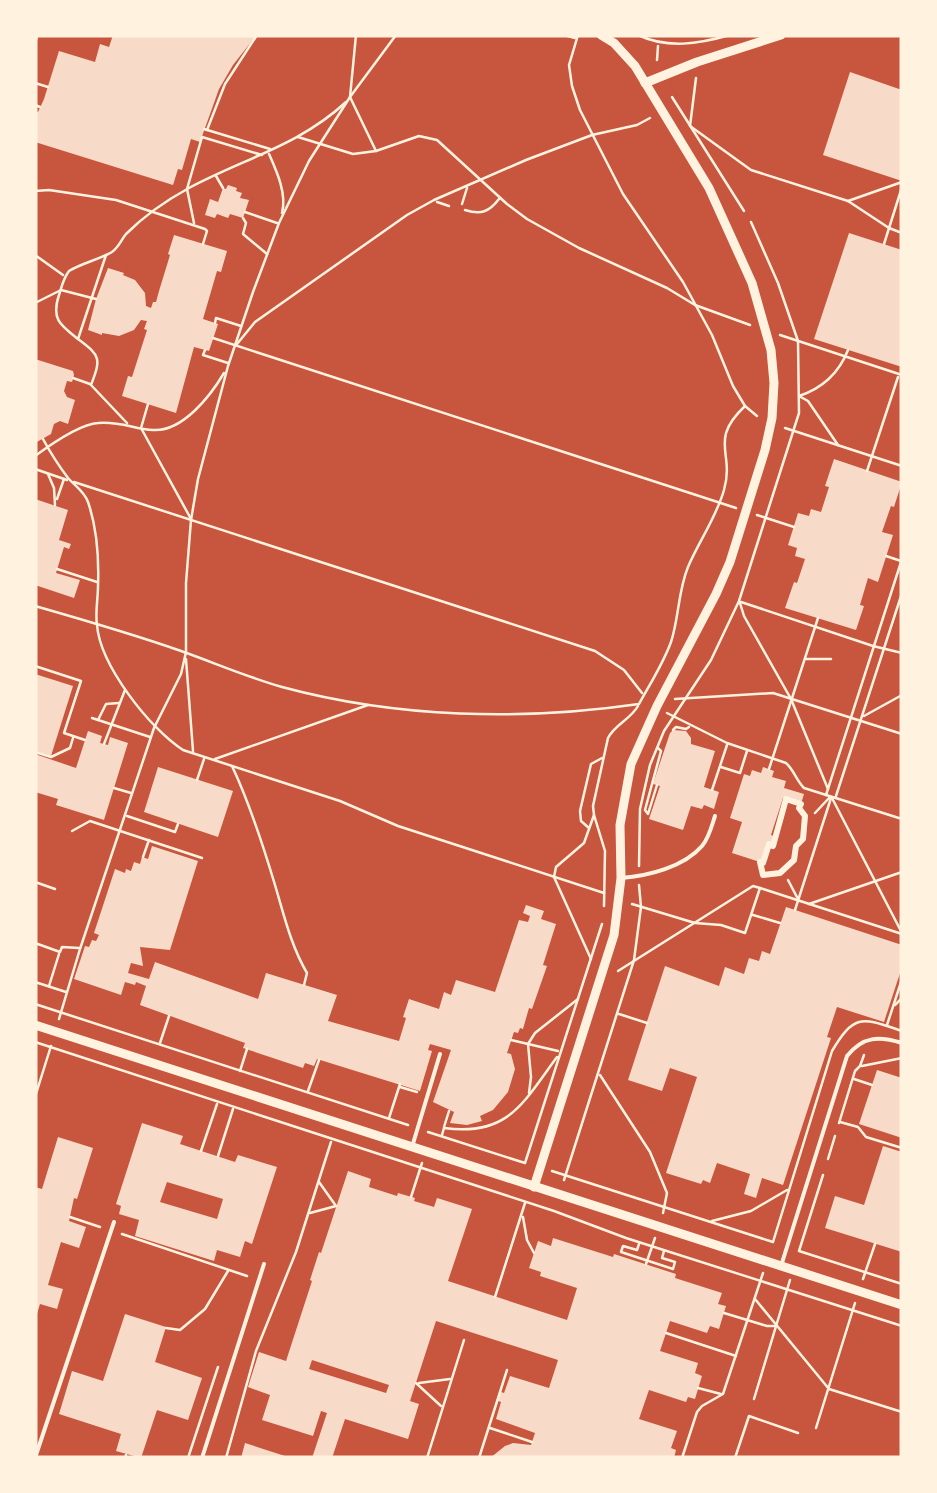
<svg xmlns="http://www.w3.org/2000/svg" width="937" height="1493" font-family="'Roboto Condensed',sans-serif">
  <rect width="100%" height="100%" fill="#c8553d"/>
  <!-- building -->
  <g fill="#f7dbc8" fill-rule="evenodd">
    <polygon points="113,35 255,37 233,65 219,89 200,142 191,139 182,170 178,169 173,185 35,142 35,111 38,112 44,99 59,51 95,62 100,44 109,47"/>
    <polygon points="850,72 902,90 902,181 823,155"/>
    <polygon points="228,185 237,188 236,191 242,193 240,198 249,200 243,218 230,214 228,218 217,214 215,218 205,215 210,199 218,202 223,188 226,189"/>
    <polygon points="849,233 902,250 902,367 814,339"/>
    <polygon points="174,235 227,251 221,272 217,271 203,319 218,324 209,351 194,347 176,413 122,396 128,376 132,377 147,330 144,329 147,321 141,320 134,330 119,336 102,333 102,335 88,330 96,299 108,268 124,273 123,275 135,280 145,293 146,306 151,308 153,302 156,302 159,291 170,255 168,254"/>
    <polygon points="35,359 73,371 74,375 72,382 67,381 64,391 67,397 75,400 68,424 60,421 54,424 51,434 35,443"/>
    <polygon points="834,459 902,482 894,507 891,506 882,532 893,535 878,582 868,578 860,605 864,606 856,630 785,608 794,582 797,583 805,559 795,556 797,548 788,545 798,513 809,516 811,509 821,512 829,487 825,486"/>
    <polygon points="35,499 68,510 59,540 71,544 69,549 64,547 56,573 80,580 74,598 35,585"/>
    <polygon points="35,674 73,686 51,756 35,751"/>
    <polygon points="673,730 686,731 691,738 691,744 715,751 704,787 719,792 714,809 704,805 702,809 691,806 683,830 649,819 660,786 653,784 670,733"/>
    <polygon points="88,731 102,736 100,743 108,745 110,737 128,743 104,820 56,805 58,799 35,792 35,754 76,768"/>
    <polygon points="158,767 233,791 218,837 144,812"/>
    <polygon points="763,767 774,771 772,777 786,781 784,788 804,794 801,804 783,798 771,835 776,837 769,844 763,863 732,853 742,822 730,818 744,774 750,776 752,770 761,773"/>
    <polygon points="152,846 198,861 170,950 140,947 143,966 131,963 128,973 149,979 155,962 258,999 266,973 337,995 328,1021 399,1041 406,1018 403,1017 409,999 439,1009 444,992 451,995 456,980 495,992 519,920 528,922 530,916 523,913 526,905 544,911 541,919 556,924 543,965 547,966 532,1009 529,1008 523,1029 520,1028 518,1033 514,1032 507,1053 511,1054 515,1069 508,1092 493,1110 480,1116 482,1121 467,1125 450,1123 454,1112 433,1102 451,1050 430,1044 428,1050 432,1051 420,1091 317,1059 314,1066 305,1063 303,1068 243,1048 245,1043 140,1005 146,986 136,982 135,985 125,982 121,995 74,979 85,946 89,947 92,940 96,941 99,935 94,933 115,869 125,873 126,869 131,871 134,862 140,864 142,857 148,859"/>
    <polygon points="786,907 902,945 902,967 884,1022 837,1007 827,1037 831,1038 783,1185 762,1178 756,1198 744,1194 750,1174 717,1163 710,1183 703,1180 701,1184 666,1173 697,1077 670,1068 662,1091 628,1080 665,966 719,986 725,967 744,974 749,958 759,961 762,951 770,954"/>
    <polygon points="877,1070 902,1078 902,1138 859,1124"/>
    <path d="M142,1123L183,1136L180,1144L235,1162L238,1155L277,1167L252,1244L245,1241L240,1257L217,1250L214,1261L135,1236L139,1220L119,1214L121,1206L116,1204ZM167,1182L223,1199L217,1219L160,1202Z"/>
    <polygon points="58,1137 93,1148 77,1199 74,1198 69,1221 86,1227 79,1248 61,1242 48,1285 63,1289 57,1309 40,1304 36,1317 35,1187 42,1189"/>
    <polygon points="883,1146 902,1152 902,1252 825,1228 835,1196 864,1205"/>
    <path d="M348,1171L371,1179L369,1187L397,1196L398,1193L415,1198L414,1201L434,1207L437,1198L472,1209L448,1281L567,1320L577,1288L540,1276L541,1272L529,1268L538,1241L551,1246L553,1238L613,1257L614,1254L676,1274L675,1278L722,1293L718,1304L726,1306L719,1329L710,1326L707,1333L670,1321L660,1351L698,1363L695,1373L702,1376L695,1399L688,1397L686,1402L649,1390L639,1419L677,1431L671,1448L676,1450L674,1458H490L505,1446L513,1443L531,1445L535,1433L496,1419L501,1402L498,1401L501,1392L504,1393L510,1376L549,1388L558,1360L436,1321L410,1401L419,1404L408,1439L345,1419L332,1458H312L327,1413L321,1411L313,1436L262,1420L270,1395L248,1387L259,1352L286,1361L312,1281L310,1280L319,1252L321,1253ZM312,1360L389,1385L386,1393L309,1369Z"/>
    <polygon points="125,1314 166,1327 155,1362 202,1378 188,1420 157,1410 141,1458 116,1451 121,1434 59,1414 72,1371 103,1381"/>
    <polygon points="245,1443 288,1457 288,1458 241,1458"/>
  </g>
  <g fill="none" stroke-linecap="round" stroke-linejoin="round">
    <!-- path -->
    <g stroke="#fff3e0" stroke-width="2.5">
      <polyline points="356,35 350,97 376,151"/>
      <polyline points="564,35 575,38"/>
      <path d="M638,35C668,49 698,44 730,35"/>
      <polyline points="35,45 37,35"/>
      <polyline points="657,60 658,46"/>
      <polyline points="696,78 690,126 751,170 848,201 889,228 902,233"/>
      <polyline points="35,83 48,87"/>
      <polyline points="672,97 744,211"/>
      <polyline points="35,105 40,107"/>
      <polyline points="204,129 270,149"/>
      <polyline points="207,130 225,84 257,35"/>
      <polyline points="298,137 353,154 376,151 419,136 437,140 507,204 527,219 579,248 667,288 695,305 750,325"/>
      <path d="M269,154C277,172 287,194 282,213"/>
      <polyline points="216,176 223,188"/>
      <polyline points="35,191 49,190 116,200 205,229 207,231 203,244"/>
      <polyline points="848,201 902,182"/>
      <polyline points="437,202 449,206"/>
      <polyline points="462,204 467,188"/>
      <path d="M465,210C481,215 489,212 499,199"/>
      <polyline points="245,212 277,223"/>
      <polyline points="243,218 246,223 243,234 267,254"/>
      <polyline points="194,223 187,189 202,137 262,155"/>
      <polyline points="884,244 902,187"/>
      <polyline points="35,255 63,275"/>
      <path d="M106,255L78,339C101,356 101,359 91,385L127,423"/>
      <polyline points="35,303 61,290 96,299"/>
      <polyline points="215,323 216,318 241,326"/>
      <polyline points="780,335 902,375"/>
      <polyline points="213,338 736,508"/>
      <path d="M78,339C60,325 51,319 59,295C62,286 63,279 69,271C82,263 98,260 112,252C119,247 121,240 126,234C144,216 167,200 189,188C243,159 300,145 346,102"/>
      <polyline points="237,344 255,322 407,215 434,200 526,160 592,135 637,125 650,118"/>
      <polyline points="205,350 203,355 228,363"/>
      <polyline points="73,378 90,384"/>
      <polyline points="148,404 141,428 191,519"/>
      <polyline points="745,406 757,416"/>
      <polyline points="785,428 902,466"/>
      <path d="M43,439C50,452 59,466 68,478C75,486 84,491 88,502C97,528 99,559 98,586C98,599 95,613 97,625C100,665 150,729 183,750L340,801L398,826L604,893"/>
      <path d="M838,445L808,401L799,396C823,388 839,373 848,350"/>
      <path d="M35,456C50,445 80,424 98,423C120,421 134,429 153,430C183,432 211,395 224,373"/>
      <polyline points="35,469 67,480"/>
      <polyline points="867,471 898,377"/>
      <polyline points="48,474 54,488 55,505"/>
      <polyline points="74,482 595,651 624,670 642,693"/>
      <polyline points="57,499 64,479"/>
      <polyline points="757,515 794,527"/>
      <polyline points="886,556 901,561"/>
      <polyline points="57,569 97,582"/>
      <polyline points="741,602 873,646 902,653"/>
      <polyline points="740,603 744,616 791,699 828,789"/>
      <path d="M35,606C84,620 133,634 181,651C215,663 247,677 282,687C397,718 522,721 639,704C650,684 663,664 671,642C679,618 678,591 688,567C699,541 716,518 724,490C735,452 708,441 745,406L733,386L712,335L683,282L623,194L580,110L572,86L569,65L578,35"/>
      <polyline points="186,659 193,751"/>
      <polyline points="806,659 831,659"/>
      <polyline points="35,666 81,681 64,733 85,740"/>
      <polyline points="675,699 773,693 902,734"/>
      <path d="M667,713L727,743L786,763C794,770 796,780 804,788L902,819"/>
      <polyline points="864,716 902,695"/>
      <polyline points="92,718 150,737"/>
      <polyline points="98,720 106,704 119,703"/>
      <polyline points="673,730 676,727 686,729 689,727"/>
      <polyline points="104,744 125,690"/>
      <polyline points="35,752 51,757 70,748 73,738"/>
      <polyline points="215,759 368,705"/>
      <path d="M232,766C250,804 263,845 275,885C284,915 291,946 307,973L304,985"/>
      <polyline points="721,767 740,773 747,751"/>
      <polyline points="769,769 818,618"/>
      <polyline points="197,780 204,759"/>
      <polyline points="657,785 648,814 645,810 661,751 658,748"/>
      <polyline points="114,788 131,793"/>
      <polyline points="712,790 727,745"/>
      <polyline points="826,795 902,559"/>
      <polyline points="836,796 902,593"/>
      <polyline points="832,798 902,933"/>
      <polyline points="815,813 830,797"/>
      <polyline points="127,816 175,832 178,824"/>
      <polyline points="589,828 581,821 580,811 591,764 602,758"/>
      <polyline points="72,831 90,821 202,858"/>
      <polyline points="143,857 149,840"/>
      <polyline points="639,866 640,809 650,765 664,731 711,660 739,601 799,413 798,341 778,283 751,222"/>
      <polyline points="788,880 798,899"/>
      <polyline points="35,882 55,889"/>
      <polyline points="632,904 695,923 721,925 745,933 760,888 902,934"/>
      <polyline points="809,904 902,872"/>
      <path d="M604,906L605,851L594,815L593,806L608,738C615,724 630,720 638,706"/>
      <polyline points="795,910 831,798"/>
      <polyline points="753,915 780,923"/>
      <polyline points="35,943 60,952 62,947 79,948"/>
      <polyline points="591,959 554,877 556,867 584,843 594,815"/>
      <polyline points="618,971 753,886 760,888"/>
      <polyline points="35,982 66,992"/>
      <polyline points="49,986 59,954"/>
      <polyline points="35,1004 408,1125"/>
      <polyline points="895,1005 902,998"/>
      <polyline points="619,1014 647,1023"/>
      <polyline points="59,1019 80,949 154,728 181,674 186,652 186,583 191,520 198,479 228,366 253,292 279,223 309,161 350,97 396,35"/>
      <polyline points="887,1025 902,979"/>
      <polyline points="511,1040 558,1051"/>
      <polyline points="35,1042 554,1211 626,1238 902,1326"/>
      <polyline points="160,1043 169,1016"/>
      <polyline points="862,1066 902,1058"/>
      <polyline points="240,1071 247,1049"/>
      <polyline points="600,1075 650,1152 667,1193 663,1213"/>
      <polyline points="854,1079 872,1085"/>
      <polyline points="400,1087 417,1092"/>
      <polyline points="308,1091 319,1060"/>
      <polyline points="529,1093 531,1077 528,1044 535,1033 578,999"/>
      <polyline points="35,1097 51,1046"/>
      <polyline points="389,1118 400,1084"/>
      <polyline points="840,1122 858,1127 866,1137 902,1148"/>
      <polyline points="839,1123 855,1071 860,1066 864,1055"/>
      <polyline points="444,1127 449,1111"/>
      <polyline points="428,1132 525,1163 602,924"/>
      <path d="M442,1135L444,1128C508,1137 523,1103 557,1057"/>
      <polyline points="201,1151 217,1104"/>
      <polyline points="218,1156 233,1109"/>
      <polyline points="828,1159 835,1136"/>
      <path d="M552,1171L773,1242L832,1051C855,1012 863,1018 902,1031"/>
      <polyline points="823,1175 799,1251 902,1284"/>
      <polyline points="564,1180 634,960 641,907 639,885"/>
      <polyline points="411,1197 422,1163"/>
      <polyline points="310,1213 336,1206 319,1182"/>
      <polyline points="70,1217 100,1227"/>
      <polyline points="523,1217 527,1240 534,1253"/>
      <polyline points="712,1221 751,1211 787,1190"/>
      <polyline points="122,1234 247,1276"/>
      <polyline points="639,1244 637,1250 623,1246 621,1252 673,1269 675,1262 662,1258 664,1251"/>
      <polyline points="646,1264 655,1238"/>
      <polyline points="863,1279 875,1244"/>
      <polyline points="495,1297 525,1203"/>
      <polyline points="755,1299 829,1389 902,1412"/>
      <polyline points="724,1313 767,1326 774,1326"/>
      <polyline points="166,1328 180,1330 205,1309 228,1271"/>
      <polyline points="666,1333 736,1356"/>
      <polyline points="416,1383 441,1406"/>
      <polyline points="419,1383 450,1379"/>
      <polyline points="698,1388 721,1394"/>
      <polyline points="754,1399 790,1280"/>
      <polyline points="490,1428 532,1442"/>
      <polyline points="816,1428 855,1303"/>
      <polyline points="125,1458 126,1455"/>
      <polyline points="188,1458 218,1367"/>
      <polyline points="226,1458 256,1351 296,1252 331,1142"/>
      <polyline points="427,1458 464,1340"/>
      <polyline points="479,1458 507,1370"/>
      <polyline points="682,1458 697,1412 702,1406 723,1394 763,1273"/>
      <polyline points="735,1458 749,1416 798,1433"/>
    </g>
    <!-- service -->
    <g stroke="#fff3e0" stroke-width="4">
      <path d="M621,878C648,876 684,867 702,846C709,838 712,825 715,816"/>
      <polyline points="412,1147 440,1054"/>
      <path d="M781,1266L847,1056C863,1036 879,1036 902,1043"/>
      <polyline points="35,1458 114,1222"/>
      <polyline points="202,1458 264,1264"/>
    </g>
    <!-- pedestrian -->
    <polygon stroke="#fff3e0" stroke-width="6" points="786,799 801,804 799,808 805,816 803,839 796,846 794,860 780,873 763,875 760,862 763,863 769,844 773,846"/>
    <!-- minor -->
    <g stroke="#fff3e0" stroke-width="9">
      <polyline points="645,83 697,62 781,35"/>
      <polyline points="35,1025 902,1305"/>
      <polyline points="534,1187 614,935 621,878 620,825 631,764 657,706 716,594 730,562 765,450 772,418 774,383 771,350 752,283 709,188 635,66 614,43 601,35"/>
    </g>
  </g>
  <!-- border -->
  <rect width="937" height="1493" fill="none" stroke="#fff3e0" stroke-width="75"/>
</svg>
